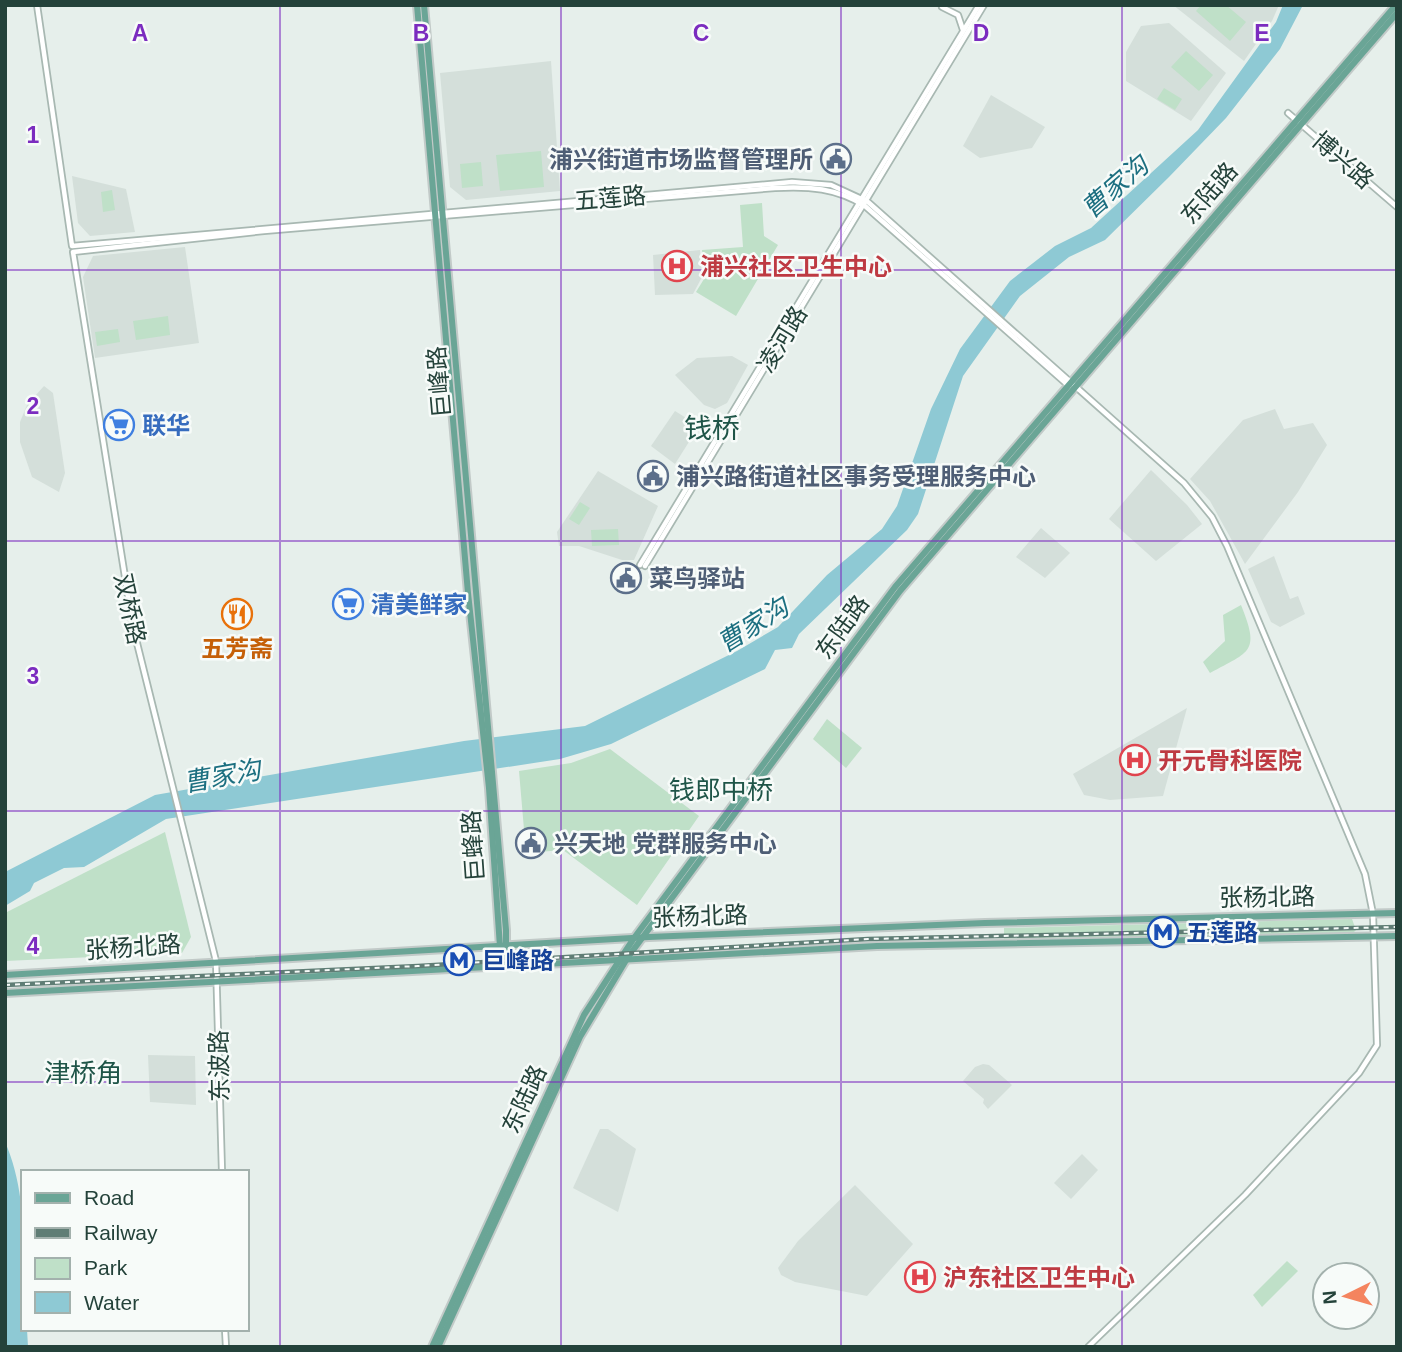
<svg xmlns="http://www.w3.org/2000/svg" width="1402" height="1352" font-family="Helvetica,'Noto Sans SC',sans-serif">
  <rect width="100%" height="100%" fill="#e6efeb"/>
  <!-- built -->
  <g fill="#d4dfda">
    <polygon points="1173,5 1279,5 1272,21 1244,61"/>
    <polygon points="1169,23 1226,73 1191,121 1126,81 1126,52 1141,26"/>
    <polygon points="551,61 560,191 466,200 450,187 440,73"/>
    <polygon points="991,95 1045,127 1032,148 980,158 963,146"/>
    <polygon points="72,176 126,189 135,232 90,236 78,223"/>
    <polygon points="185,247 199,343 95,358 83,277 93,256"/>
    <polygon points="700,250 702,277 693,294 655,295 653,255"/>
    <polygon points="732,356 748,365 727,403 715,409 704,405 675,375 697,358"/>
    <polygon points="44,386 53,393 65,473 59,492 32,477 20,442 20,422 27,405"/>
    <polygon points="1275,409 1284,429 1313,423 1327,445 1298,492 1245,564 1210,501 1190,479 1243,420"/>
    <polygon points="675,411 699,426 675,464 651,446"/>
    <polygon points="1151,470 1187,505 1202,524 1156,561 1109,519"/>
    <polygon points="598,471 658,506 634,560 622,560 579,546 559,546 557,532"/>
    <polygon points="1041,528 1070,553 1045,578 1016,557"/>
    <polygon points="1274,556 1290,599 1298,596 1305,614 1280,627 1271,622 1248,569"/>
    <polygon points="1187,708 1163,796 1110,800 1084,795 1073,774"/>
    <polygon points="148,1055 195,1056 196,1105 150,1102"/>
    <polygon points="983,1064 989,1065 1012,1085 988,1109 983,1103 984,1099 963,1081 975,1067"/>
    <polygon points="600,1129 608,1129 636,1149 618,1212 573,1188"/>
    <polygon points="1082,1154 1098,1170 1071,1199 1054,1183"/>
    <polygon points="855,1185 913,1244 867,1296 795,1282 781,1275 778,1268 798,1241"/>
  </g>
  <!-- green -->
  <g fill="#bfe0c8">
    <polygon points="1201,5 1226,5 1246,22 1230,41 1196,11"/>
    <polygon points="1186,51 1213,75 1199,91 1171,67"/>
    <polygon points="1164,88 1182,99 1175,110 1157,99"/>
    <polygon points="541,151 544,187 500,191 496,155"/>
    <polygon points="481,162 483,186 462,188 460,164"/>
    <polygon points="112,190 115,210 103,212 101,192"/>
    <polygon points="762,203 764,236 778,245 736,316 696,292 704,279 702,250 743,247 740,205"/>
    <polygon points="168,316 170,335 136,340 133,321"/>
    <polygon points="118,329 120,342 97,346 95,332"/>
    <polygon points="580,502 590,508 579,525 569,519"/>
    <polygon points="618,529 619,545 592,546 591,530"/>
    <path d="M1241,605C1260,652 1251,651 1210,673L1203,662L1225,641L1223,615Z"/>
    <polygon points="827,719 862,748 846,768 813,739"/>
    <polygon points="610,749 699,816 637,905 563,850 526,853 519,771 571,763"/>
    <polygon points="165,832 191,937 182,953 5,961 5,913"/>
    <polygon points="1352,919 1356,930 1352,934 1004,940 1004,928"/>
    <polygon points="1287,1261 1298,1271 1262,1307 1253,1295"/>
  </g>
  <!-- water -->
  <g fill="#8ec9d4">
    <polygon points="1283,5 1303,5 1280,49 1226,118 1169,177 1105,240 1069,257 1020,296 963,376 918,514 907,530 799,634 792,648 775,650 765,669 611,744 560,759 166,819 84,867 64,868 34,883 30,891 5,906 5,872 155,795 464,741 585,726 737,651 778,627 827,575 882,529 897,506 931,409 960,349 1010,281 1055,246 1091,228 1198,130 1276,22"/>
    <path d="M5,1142C30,1198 23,1269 23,1329H27L28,1347H5Z"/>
  </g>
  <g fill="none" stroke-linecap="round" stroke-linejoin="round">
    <!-- minor casing -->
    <g stroke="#a8b8b2" stroke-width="8">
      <g id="minor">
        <polyline points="37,5 72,246 792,182 831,185 868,202 1184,483 1212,517 1227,546 1365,874 1373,914 1377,1045 1359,1073 1245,1195 1088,1347"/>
        <polyline points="942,7 958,15 963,30"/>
        <polyline points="1288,113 1397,207"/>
        <polyline points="640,565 979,5"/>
        <polyline points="645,566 984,5"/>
        <path d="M222,1172L216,961L133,627L73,252L264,231L775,188C808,186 837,188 865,206L1069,386"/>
        <polyline points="225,1329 226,1347"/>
      </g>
    </g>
    <!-- major casing -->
    <g stroke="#c2cac8" stroke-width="10">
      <g id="major">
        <polyline points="417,5 468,593 489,788 500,947 506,964"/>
        <polyline points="424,5 506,930 506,962"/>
        <polyline points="5,975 649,937 985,923 1397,913"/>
        <polyline points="5,993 877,946 1397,936"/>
        <polyline points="432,1347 584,1015 634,938 895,587 1396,5"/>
        <polyline points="438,1347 580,1037 628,957 900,591 1397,13"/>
      </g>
    </g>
    <!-- minor -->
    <use href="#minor" stroke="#fff" stroke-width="4.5"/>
    <!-- major -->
    <use href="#major" stroke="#6aa596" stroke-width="6"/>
    <!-- rail casing -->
    <g stroke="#5f7d75" stroke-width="4.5">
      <polyline id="rail" points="5,985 418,966 868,939 1397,927"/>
    </g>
    <!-- rail -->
    <use href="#rail" stroke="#f7fbf9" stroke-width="2" stroke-dasharray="5" stroke-linecap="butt"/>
  </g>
  <!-- grid -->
  <path fill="none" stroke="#7b2cbf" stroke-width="2" stroke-opacity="0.55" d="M280,5V1347M561,5V1347M841,5V1347M1122,5V1347M5,270H1397M5,541H1397M5,811H1397M5,1082H1397"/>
  <!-- icons -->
  <defs>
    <g id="civic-ring" transform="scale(1.575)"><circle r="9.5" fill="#f7fbf9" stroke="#5c6f8a" stroke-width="1.5"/><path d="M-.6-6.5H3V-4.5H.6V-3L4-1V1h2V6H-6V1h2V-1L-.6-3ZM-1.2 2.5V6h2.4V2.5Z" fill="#5c6f8a"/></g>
    <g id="hospital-ring" transform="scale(1.575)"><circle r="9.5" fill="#f7fbf9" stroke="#e0444e" stroke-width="1.5"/><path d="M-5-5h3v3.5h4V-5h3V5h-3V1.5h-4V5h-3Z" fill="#e0444e"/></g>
    <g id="supermarket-ring" transform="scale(1.575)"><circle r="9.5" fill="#f7fbf9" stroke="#3f7fe0" stroke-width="1.5"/><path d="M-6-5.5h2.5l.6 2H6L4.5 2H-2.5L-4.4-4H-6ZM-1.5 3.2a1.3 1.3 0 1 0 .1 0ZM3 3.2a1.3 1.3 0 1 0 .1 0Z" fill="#3f7fe0"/></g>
    <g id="restaurant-ring" transform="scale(1.575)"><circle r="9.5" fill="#f7fbf9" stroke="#e8710a" stroke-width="1.5"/><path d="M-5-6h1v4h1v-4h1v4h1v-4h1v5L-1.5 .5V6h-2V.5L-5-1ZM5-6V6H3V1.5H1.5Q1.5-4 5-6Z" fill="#e8710a"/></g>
    <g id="metro-ring" transform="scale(1.575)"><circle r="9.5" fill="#f7fbf9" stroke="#1a4fb4" stroke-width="1.5"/><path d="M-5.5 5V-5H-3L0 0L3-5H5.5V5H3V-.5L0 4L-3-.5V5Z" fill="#1a4fb4"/></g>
  </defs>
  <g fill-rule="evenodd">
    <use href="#civic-ring" x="836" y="159"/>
    <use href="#hospital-ring" x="677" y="266"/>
    <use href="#supermarket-ring" x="119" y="425"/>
    <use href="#civic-ring" x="653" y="476"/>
    <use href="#civic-ring" x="626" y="578"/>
    <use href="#supermarket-ring" x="348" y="604"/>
    <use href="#restaurant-ring" x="237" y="614"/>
    <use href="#hospital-ring" x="1135" y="760"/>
    <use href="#civic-ring" x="531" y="843"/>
    <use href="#metro-ring" x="1163" y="932"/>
    <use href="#metro-ring" x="459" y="960"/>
    <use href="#hospital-ring" x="920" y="1277"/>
  </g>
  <g text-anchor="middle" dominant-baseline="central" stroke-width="5" stroke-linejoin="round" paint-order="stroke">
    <!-- service labels -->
    <g font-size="24" font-weight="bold" fill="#4e5e75" stroke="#f7fbf9" text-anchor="start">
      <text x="813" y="159" text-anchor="end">浦兴街道市场监督管理所</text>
      <text x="676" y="476">浦兴路街道社区事务受理服务中心</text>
      <text x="649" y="578">菜鸟驿站</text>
      <text x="554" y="843">兴天地 党群服务中心</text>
    </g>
    <!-- street labels -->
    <g font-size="24" fill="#24423a" stroke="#f7fbf9">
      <text transform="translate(1343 160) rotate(41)">博兴路</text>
      <text transform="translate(1209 193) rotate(-49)">东陆路</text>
      <text transform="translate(610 198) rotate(-5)">五莲路</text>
      <text transform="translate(782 339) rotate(-59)">凌河路</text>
      <text transform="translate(439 382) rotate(-95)">巨峰路</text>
      <text transform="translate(130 609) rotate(78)">双桥路</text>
      <text transform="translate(842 627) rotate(-54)">东陆路</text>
      <text transform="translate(473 846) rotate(-94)">巨蜂路</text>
      <text transform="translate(1267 897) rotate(-1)">张杨北路</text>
      <text transform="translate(700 916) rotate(-2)">张杨北路</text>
      <text transform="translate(133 947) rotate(-4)">张杨北路</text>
      <text transform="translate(219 1066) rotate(-91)">东波路</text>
      <text transform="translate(524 1099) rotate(-65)">东陆路</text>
    </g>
    <!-- health labels -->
    <g font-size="24" font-weight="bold" fill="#be3a42" stroke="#f7fbf9" text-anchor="start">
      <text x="700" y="266">浦兴社区卫生中心</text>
      <text x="1158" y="760">开元骨科医院</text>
      <text x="943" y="1277">沪东社区卫生中心</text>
    </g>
    <!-- shop labels -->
    <g font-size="24" font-weight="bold" fill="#366cbe" stroke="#f7fbf9" text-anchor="start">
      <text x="142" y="425">联华</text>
      <text x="371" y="604">清美鲜家</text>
    </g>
    <!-- food labels -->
    <g font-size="24" font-weight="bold" fill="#c56008" stroke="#f7fbf9">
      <text x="237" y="648">五芳斋</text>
    </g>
    <!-- transit labels -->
    <g font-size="24" font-weight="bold" fill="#164399" stroke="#f7fbf9" text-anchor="start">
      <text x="1186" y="932">五莲路</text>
      <text x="482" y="960">巨峰路</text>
    </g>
    <!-- water labels -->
    <g font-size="26" font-style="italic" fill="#1c6f80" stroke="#f7fbf9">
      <text transform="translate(1115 187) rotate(-41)">曹家沟</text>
      <text transform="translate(753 625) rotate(-32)">曹家沟</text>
      <text transform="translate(222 776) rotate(-10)">曹家沟</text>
    </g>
    <!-- neighbourhood labels -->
    <g font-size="26" fill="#1f5548" stroke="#f7fbf9">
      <text x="721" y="790">钱郎中桥</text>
      <text x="83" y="1073">津桥角</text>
    </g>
    <!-- quarter labels -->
    <g font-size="28" fill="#1f5548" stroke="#f7fbf9">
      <text x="712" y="428">钱桥</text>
    </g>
  </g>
  <g font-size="23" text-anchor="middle" font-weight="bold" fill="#7b2cbf" stroke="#f7fbf9" stroke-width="5" stroke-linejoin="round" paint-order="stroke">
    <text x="140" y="41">A</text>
    <text x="421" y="41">B</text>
    <text x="701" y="41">C</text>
    <text x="981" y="41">D</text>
    <text x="1262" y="41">E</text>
    <text x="33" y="143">1</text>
    <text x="33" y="414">2</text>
    <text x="33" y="684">3</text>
    <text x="33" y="954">4</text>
  </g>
  <!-- border -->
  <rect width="1402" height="1352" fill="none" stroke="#24423a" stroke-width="14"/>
  <!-- legend -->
  <rect x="21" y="1170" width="228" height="161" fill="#f7fbf9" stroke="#a3b1ad" stroke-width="2"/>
  <rect x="35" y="1193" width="35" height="10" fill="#6aa596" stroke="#a3b1ad" stroke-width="2"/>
  <text x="84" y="1205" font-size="21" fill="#24423a">Road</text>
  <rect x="35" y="1228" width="35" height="10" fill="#5f7d75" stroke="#a3b1ad" stroke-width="2"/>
  <text x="84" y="1240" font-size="21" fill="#24423a">Railway</text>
  <rect x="35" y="1258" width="35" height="21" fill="#bfe0c8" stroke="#a3b1ad" stroke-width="2"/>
  <text x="84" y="1275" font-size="21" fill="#24423a">Park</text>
  <rect x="35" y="1292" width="35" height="21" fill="#8ec9d4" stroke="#a3b1ad" stroke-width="2"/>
  <text x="84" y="1310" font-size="21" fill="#24423a">Water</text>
  <!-- north arrow -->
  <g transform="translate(1346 1296) rotate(265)"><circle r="33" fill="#f7fbf9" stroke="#a3b1ad" stroke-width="2"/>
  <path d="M0-5L12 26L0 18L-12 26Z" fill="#f4845f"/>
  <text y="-10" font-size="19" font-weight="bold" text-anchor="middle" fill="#24423a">N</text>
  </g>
</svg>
